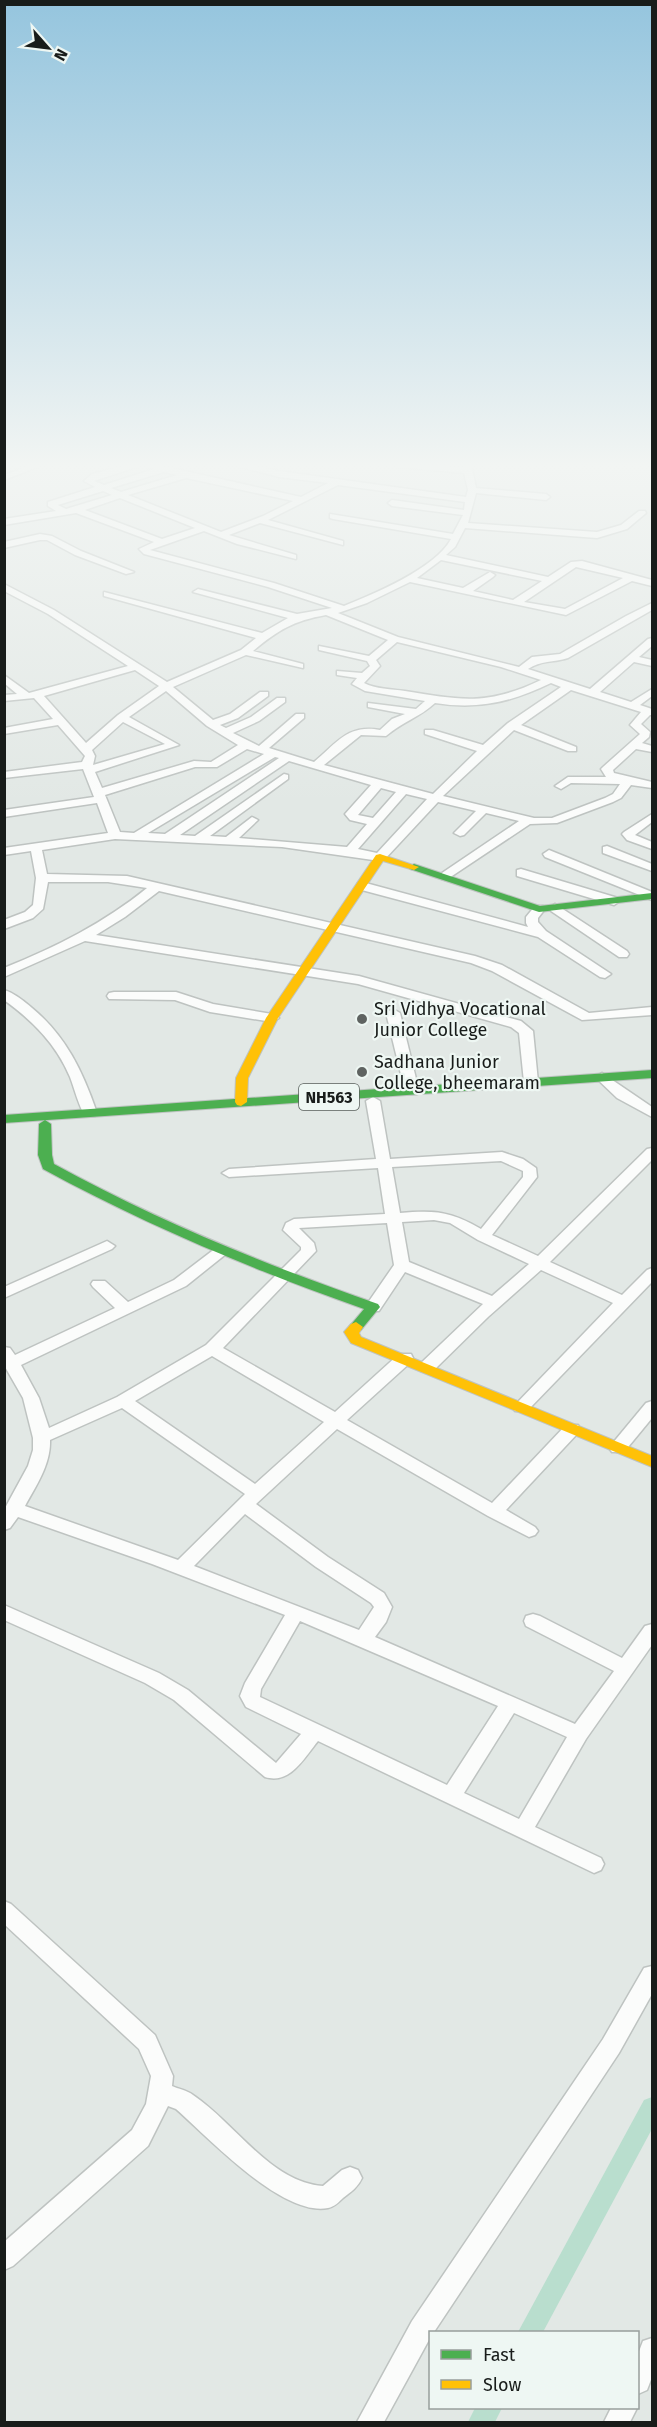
<svg xmlns="http://www.w3.org/2000/svg" width="657" height="2427" font-family="'Fira Sans',sans-serif">
  <rect width="100%" height="100%" fill="#e2e8e5"/>
  <g fill="none" stroke-linecap="round" stroke-linejoin="round">
    <!-- canal -->
    <g fill="#b9dece" fill-rule="evenodd">
      <polygon points="652,2097 652,2129 543,2332 518,2332 644,2100"/>
      <polygon points="475,2408 502,2408 495,2422 468,2422"/>
    </g>
    <!-- street casing -->
    <g stroke="#bec3c1" stroke-width="3">
      <g id="street">
        <polygon points="34,464 45,464 4,480 4,475"/>
        <path d="M131,464H154L301,497L328,483L279,477L229,464H243L279,471L466,497L468,490L464,473L399,467L395,464H420L464,468L463,464H471L476,488L546,494L550,497L546,500L476,493L468,523L597,532L621,525L639,511H645L646,513L627,529L597,538L465,528L455,547L446,555L548,577L571,562L582,561L652,580V586L632,581L566,615L410,582L367,603L338,613L398,637L519,667L532,657L560,654L626,616L652,603V610L568,658C553,663 541,660 528,669L590,689L648,639L652,638V646L639,657L652,660V666L634,662L600,692L631,702L652,689V696L640,705L652,709V715H650L641,724L650,732L649,737L642,743L652,746V752L636,749L613,770L614,773L652,782V788L631,785L621,798L613,802L557,823L530,824L446,880L442,879V873L519,821L486,813L464,835L460,836L454,833L476,811L438,802L384,860L380,861L282,847L115,839L42,850L47,874L127,876L475,956L502,965L589,1013L652,1007V1015L582,1020L492,971L471,963L159,891L125,917L96,935L359,976L521,1021L533,1031L538,1082L531,1086L524,1082L519,1033L511,1027L358,984L85,941L4,977V968C56,947 104,923 147,888L108,882H48L43,909L33,918L4,929V920L25,912L33,905L36,878L31,851L4,855V848L108,833L97,803L4,817V810L94,797L83,769L4,778V772L82,762L85,756L58,725L4,734V728L53,719L34,698L4,701V695L17,694L4,683V675L29,693L128,666L48,614L4,591V584L54,610L167,682L241,650L256,638L104,596V592L262,633L288,618L193,592L198,589L297,614L332,608L268,587L144,554L139,549L154,542L76,513L4,525V519L56,511L48,506V502L95,487L84,481L92,474ZM142,465L154,469L104,485L94,481ZM164,472L177,475L121,492L111,488ZM186,478L293,501L263,516L221,532L128,495ZM338,485L465,502L464,510L392,500L388,503L392,506L463,515L453,534L330,514V518L333,519L451,539C436,568 374,594 344,606L274,583L150,550L204,531L237,544L296,559V555L229,535L260,523L343,545V541L268,520ZM103,491L112,495L66,509L58,505ZM120,498L195,528L162,539L85,510ZM441,560L542,581L513,600L473,591L493,577L495,575L490,572L463,588L417,578ZM576,567L623,578L565,609L524,602ZM326,615L388,640L369,656L319,646V650L367,661L370,666L362,673L337,671V675L357,678L352,684L365,691L425,701L416,709L368,703V707L405,714L392,719L380,730C348,724 337,743 314,762L269,748L304,718V714H296L259,746L233,733L259,721L285,702V698H277L251,717L226,728L220,725L238,718L268,696V692H260L230,714L213,720L173,687L246,655L303,668V664L253,651C278,630 293,621 326,615ZM397,642L501,667L541,680C487,706 461,700 405,691C392,689 375,689 364,683L380,666L376,660ZM135,670L159,686L118,715L86,743L44,696ZM551,683L561,687L508,723L483,745L433,730H425V734L477,751L433,794L324,765L361,735L386,736C403,721 419,718 435,703C478,710 512,702 551,683ZM571,690L641,712L630,725L640,734L603,767L601,769L606,777H568L555,786L561,789L571,783L620,784L613,794L605,798L552,818H534L443,796L514,730L568,751H576V747L521,725ZM166,691L207,726L238,745L211,762L194,761L102,788L95,772L179,745L129,717ZM123,722L165,744L93,765L95,756L92,750ZM247,749L264,754L134,833L120,832L105,795L195,767H217ZM275,757L279,758L165,834L148,833ZM289,761L371,785L345,814L350,820L367,824L347,847L239,838L258,820L252,817L226,837L210,836L288,779V775L284,774L195,836L180,835ZM381,788L396,792L373,818L358,815ZM406,794L427,799L377,853L358,849Z"/>
        <polygon points="40,534 52,536 81,551 134,572 126,574 75,555 47,540 40,540 4,548 4,542"/>
        <polygon points="652,814 652,822 635,835 652,842 652,849 627,840 622,834 624,832"/>
        <polygon points="607,846 652,864 652,871 603,853 603,847"/>
        <polygon points="549,850 652,892 652,900 545,857 543,854"/>
        <polygon points="521,869 618,898 620,901 614,905 517,876 517,870"/>
        <polygon points="362,882 528,927 526,923 526,917 535,906 543,906 545,909 538,918 538,922 546,931 611,974 605,978 600,977 538,937 358,889 358,883"/>
        <polygon points="555,904 627,951 629,954 627,957 619,957 551,911 549,908"/>
        <path d="M4,990C14,993 24,1001 32,1008C66,1036 83,1072 97,1113L95,1116H85C78,1104 75,1090 70,1077C56,1044 33,1021 4,1000Z"/>
        <polygon points="114,992 176,992 213,1004 272,1014 279,1018 272,1022 210,1012 175,1000 109,999 107,996 109,993"/>
        <polygon points="393,1009 400,1013 419,1091 417,1094 407,1094 405,1091 386,1013"/>
        <polygon points="602,1073 652,1107 652,1117 617,1098 595,1077"/>
        <path d="M373,1097L380,1101L390,1159L502,1152L523,1159L536,1168L537,1177L492,1235L538,1256L647,1149L652,1148V1160L550,1262L622,1295L647,1270L652,1268V1282L527,1411H515L513,1407L613,1303L541,1270L488,1317L433,1371H421L419,1367L421,1363L483,1304L405,1272L379,1311H367L365,1307L394,1265L387,1223L299,1228L314,1243L316,1251L223,1348L335,1412L399,1354H411L413,1358L411,1362L347,1420L492,1503L566,1425H578L580,1429L578,1433L506,1510L535,1527L538,1531L535,1535L529,1537L488,1516L337,1429L256,1504L328,1557L384,1593L392,1607L386,1622L375,1637L575,1724L614,1671L526,1626L524,1621L526,1616L533,1614L540,1616L622,1658L645,1626L652,1624V1645L586,1739L535,1827L601,1858L604,1864L601,1870L594,1873L318,1741C304,1758 290,1785 265,1777L174,1700L145,1683L4,1620V1605L159,1673L188,1690L276,1763L301,1734L246,1707L240,1696L245,1683L285,1615L152,1564L18,1517L10,1528L4,1530V1510L28,1466L33,1450V1438L23,1398L4,1365V1347L10,1348L15,1355L115,1308L93,1287L91,1284L93,1281H105L128,1302L174,1280L216,1248H226L229,1251L226,1254L186,1286L21,1365L39,1398L49,1428L117,1397L206,1345L301,1250V1247L283,1230L286,1223L294,1219L385,1214L378,1168L229,1177L222,1173L229,1169L376,1159L366,1101ZM501,1161L523,1171V1177L481,1229C451,1211 434,1210 400,1213L392,1167ZM434,1220L450,1223L478,1240L529,1264L492,1296L409,1262L402,1222ZM212,1356L324,1422L255,1484L135,1401ZM122,1408L245,1494L178,1560L25,1506C36,1486 51,1464 50,1440ZM245,1514L316,1567L371,1603L374,1607L359,1630L194,1566ZM300,1621L498,1706L447,1785L260,1697L261,1689ZM514,1713L567,1737L519,1819L464,1793Z"/>
        <polygon points="107,1241 115,1246 112,1249 4,1298 4,1287"/>
        <polygon points="652,1401 652,1418 624,1452 612,1452 609,1448 612,1444 646,1403"/>
        <path d="M4,1901L11,1904L155,2035L173,2076L172,2086C178,2089 187,2090 193,2095C234,2122 271,2183 323,2186L342,2170L350,2167L358,2170L362,2178C358,2187 351,2192 343,2198C339,2202 334,2207 328,2208C282,2217 208,2137 176,2109L168,2106L148,2146L13,2266L4,2270V2242L132,2130L146,2104L151,2076L139,2049L4,1924Z"/>
        <polygon points="652,1966 652,1994 619,2053 434,2332 430,2332 430,2338 384,2422 357,2422 412,2321 603,2039 644,1968"/>
        <polygon points="652,2338 652,2377 647,2390 638,2394 638,2354 643,2341"/>
        <polygon points="611,2408 637,2408 630,2422 604,2422"/>
      </g>
    </g>
    <!-- fast casing -->
    <g stroke="#bec3c1" stroke-width="2">
      <g id="fast">
        <polygon points="414,864 540,906 652,893 652,899 539,912 410,869 409,867"/>
        <polygon points="652,1070 652,1078 4,1123 4,1115"/>
        <path d="M45,1120L51,1124L52,1155L54,1164C158,1221 266,1265 378,1304L380,1307L361,1330H351L349,1327L364,1309C253,1270 146,1225 43,1169L38,1155L39,1124Z"/>
      </g>
    </g>
    <!-- slow casing -->
    <g stroke="#bec3c1" stroke-width="2">
      <g id="slow">
        <polygon points="380,854 419,867 414,870 383,861 278,1018 248,1078 247,1102 241,1106 237,1105 235,1102 236,1078 266,1018 376,855"/>
        <polygon points="356,1322 363,1327 359,1333 361,1337 652,1456 652,1467 351,1343 344,1332 351,1324"/>
      </g>
    </g>
    <!-- street -->
    <use href="#street" fill="#fbfcfb" fill-rule="evenodd"/>
    <!-- fast -->
    <use href="#fast" fill="#4caf50" fill-rule="evenodd"/>
    <!-- slow -->
    <use href="#slow" fill="#ffc107" fill-rule="evenodd"/>
  </g>
  <!-- sky -->
  <linearGradient id="sky" x2="0" y2="1"><stop stop-color="#95c5de"/><stop offset="0.58" stop-color="#f2f5f3"/><stop offset="1" stop-color="#f2f5f3" stop-opacity="0"/></linearGradient>
  <rect width="657" height="803" fill="url(#sky)"/>
  <!-- markers -->
  <g fill="#5f6361" stroke="#eef7f3" stroke-width="2">
    <circle cx="362" cy="1019" r="6"/>
    <circle cx="362" cy="1072" r="6"/>
  </g>
  <g text-anchor="middle" dominant-baseline="central" stroke-width="4.5" stroke-linejoin="round" paint-order="stroke">
    <!-- shield labels -->
    <rect fill="#eef7f3" stroke="#585e5b" stroke-width="1.5" x="299" y="1084" width="60" height="26" rx="4.5"/>
    <g font-size="16" font-weight="bold" fill="#181c1a">
      <text x="329" y="1097">NH563</text>
    </g>
    <!-- poi labels -->
    <g font-size="18" fill="#181c1a" stroke="#eef7f3" text-anchor="start">
      <text x="374" y="1009">Sri Vidhya Vocational<tspan x="374" dy="21">Junior College</tspan></text>
      <text x="374" y="1062">Sadhana Junior<tspan x="374" dy="21">College, bheemaram</tspan></text>
    </g>
  </g>
  <!-- border -->
  <rect width="657" height="2427" fill="none" stroke="#181c1a" stroke-width="12"/>
  <!-- legend -->
  <rect x="429" y="2331" width="210" height="78" fill="#eef7f3" stroke="#989f9c" stroke-width="1.5"/>
  <rect x="441" y="2350" width="30" height="9" fill="#4caf50" stroke="#989f9c" stroke-width="1.5"/>
  <text x="483" y="2361" font-size="18" fill="#181c1a">Fast</text>
  <rect x="441" y="2380" width="30" height="9" fill="#ffc107" stroke="#989f9c" stroke-width="1.5"/>
  <text x="483" y="2391" font-size="18" fill="#181c1a">Slow</text>
  <!-- north arrow -->
  <g transform="translate(48 48) rotate(118)" stroke="#eef7f3" stroke-width="4.5" paint-order="stroke">
  <path d="M0-4.5L10 22L0 15L-10 22Z" fill="#181c1a"/>
  <text y="-9" font-size="16" font-weight="bold" text-anchor="middle" fill="#181c1a">N</text>
  </g>
</svg>
